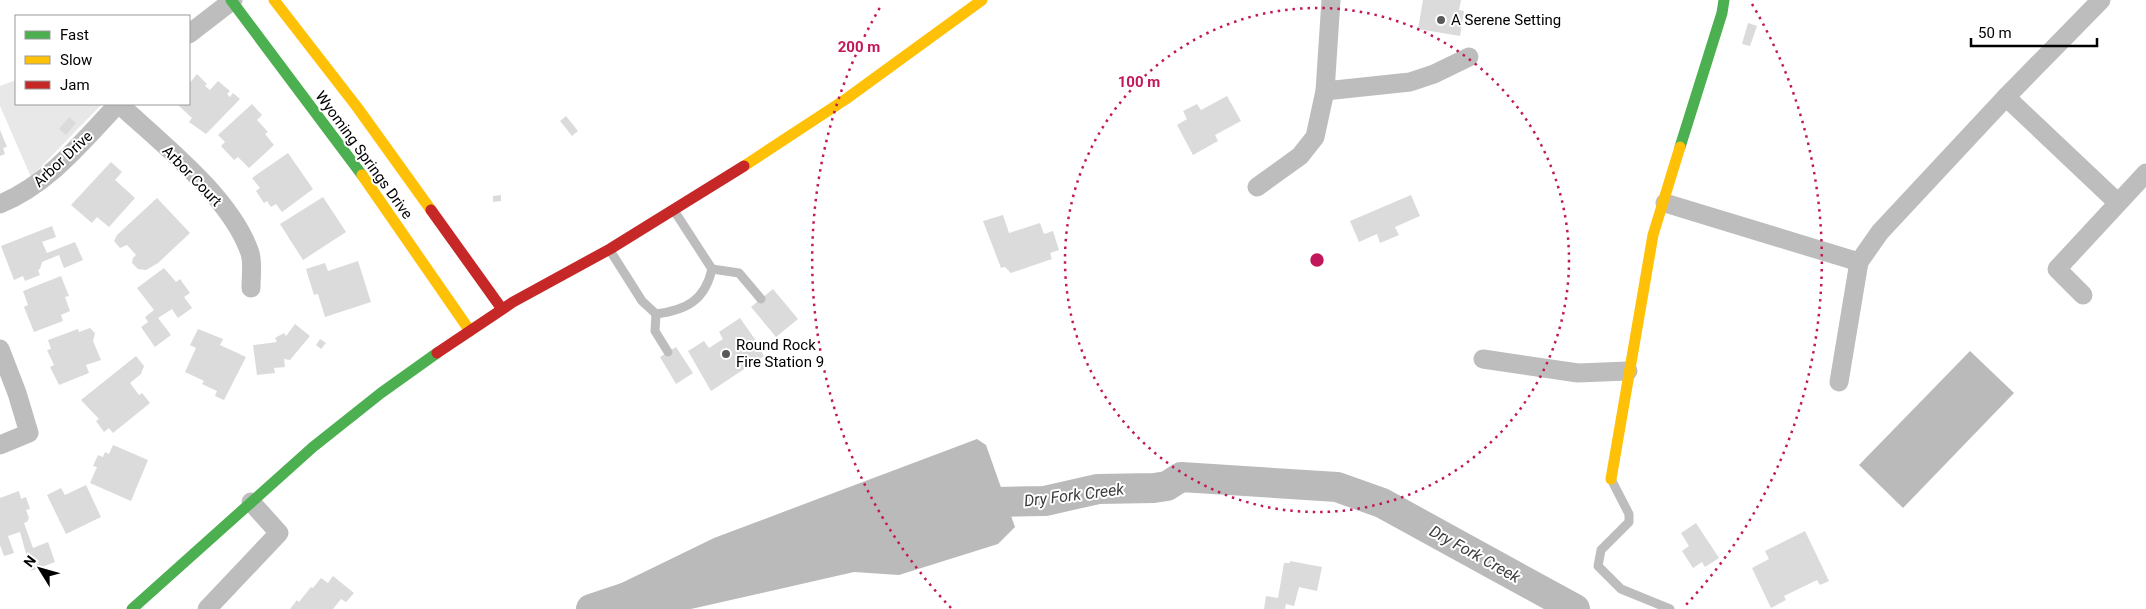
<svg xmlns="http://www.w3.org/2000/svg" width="2146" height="609" font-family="Roboto,sans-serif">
  <rect width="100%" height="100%" fill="#fff"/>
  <!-- green -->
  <polygon fill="#e8e8e8" points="16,80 16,104 102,104 31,177 0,106 0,86"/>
  <!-- water -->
  <g fill="#bababa">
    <polygon points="1970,351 2014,393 1903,508 1859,465"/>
    <polygon points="977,439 986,445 1015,527 998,544 899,575 854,572 691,609 625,609 603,592 714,538"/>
  </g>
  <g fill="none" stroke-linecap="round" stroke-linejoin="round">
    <!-- river -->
    <g stroke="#bababa" stroke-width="30">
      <polyline points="967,498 996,502 1045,501 1098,489 1154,488 1167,486 1181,477 1337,487 1382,503 1575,609"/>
      <polyline points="591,609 654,588"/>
    </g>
  </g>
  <!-- building -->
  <g fill="#dbdbdb">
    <polygon points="1423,0 1461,0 1459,10 1464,11 1460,36 1418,29"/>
    <polygon points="1748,23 1757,26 1750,46 1742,44"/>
    <polygon points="197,74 207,84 205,86 210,90 218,81 230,91 227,94 230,97 233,93 240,99 206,134 189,122 192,118 177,104 189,104 189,84"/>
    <polygon points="1227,96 1241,121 1215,135 1218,141 1193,155 1177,125 1187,119 1183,111 1197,104 1201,110"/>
    <polygon points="252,104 262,115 257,120 268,132 265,134 274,145 249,168 238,157 234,160 221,146 225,142 218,135"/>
    <polygon points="566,116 578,131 572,136 560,121"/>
    <polygon points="69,117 76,123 66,135 59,129"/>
    <polygon points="0,130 7,147 3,148 5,154 0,156"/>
    <polygon points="288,153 313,189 282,212 276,204 271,207 267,201 264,203 256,191 260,188 252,178"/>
    <polygon points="111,162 122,172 115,180 135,198 109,227 97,217 92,223 71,205"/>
    <polygon points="501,195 501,201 493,202 493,196"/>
    <polygon points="1411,195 1420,216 1395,227 1399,235 1380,243 1377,234 1359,242 1350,221"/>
    <polygon points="323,197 346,232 303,260 280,224"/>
    <polygon points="157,198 190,233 158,263 146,270 138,269 132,263 133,258 136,255 127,245 120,248 114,241 117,235"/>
    <polygon points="1003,215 1009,233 1040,223 1044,234 1053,231 1059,250 1050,253 1052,259 1011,273 1005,267 1001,268 983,221"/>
    <polygon points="52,226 56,237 42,242 47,253 75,242 83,260 64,268 59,255 42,262 40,269 38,270 40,275 25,281 23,276 14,280 1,246"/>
    <polygon points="358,261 371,302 325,317 318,294 314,295 306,269 325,263 328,271"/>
    <polygon points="164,268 176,282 180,279 190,293 184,297 192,308 178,318 172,309 158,318 171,335 155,347 141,327 148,322 145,317 154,310 137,288"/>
    <polygon points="61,276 69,296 65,297 70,311 61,315 63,321 34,332 24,307 28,305 23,291"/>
    <polygon points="773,289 798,319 776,337 751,307"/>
    <polygon points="740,318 759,345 758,346 764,356 711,391 688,351 704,341 709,348 723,339 719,332"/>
    <polygon points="295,324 310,336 290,360 284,359 285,367 274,368 275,373 257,375 253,345 277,342 275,338 284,333 286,336"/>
    <polygon points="90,328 95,333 93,341 101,360 86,365 89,373 59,385 50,367 54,365 47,350 51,349 48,340 78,329 79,332"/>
    <polygon points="198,329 223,339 220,345 246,357 224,400 215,396 217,391 202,384 204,381 185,372 196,348 190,345"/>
    <polygon points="320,339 326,343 321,349 316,345"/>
    <polygon points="676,347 693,373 676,384 660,357"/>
    <polygon points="136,356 144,366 141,374 130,383 139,395 142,393 150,403 113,433 109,428 104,432 96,421 99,419 81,400"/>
    <polygon points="113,445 148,460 131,501 90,483 97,467 93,466 98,455 103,457 105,452 109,454"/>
    <polygon points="86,485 101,517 66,534 47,495 61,488 65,495"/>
    <polygon points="19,491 21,499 26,497 30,509 26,510 29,518 27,522 24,523 33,548 48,542 55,562 31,571 20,532 8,536 14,553 4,556 0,545 0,498"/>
    <polygon points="1696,523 1719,558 1705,567 1702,562 1693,568 1682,551 1689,546 1681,533"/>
    <polygon points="1805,531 1829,581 1820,585 1817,580 1784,596 1786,600 1771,608 1752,568 1769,559 1765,551"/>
    <polygon points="1290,561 1322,567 1317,591 1299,587 1294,606 1286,604 1285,609 1264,609 1266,596 1278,598 1284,563 1290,563"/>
    <polygon points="333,576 354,593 346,602 341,599 333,609 290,609 297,600 299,602 311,587 313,588 321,578 328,583"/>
  </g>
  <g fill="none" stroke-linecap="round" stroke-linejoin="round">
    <!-- lane -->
    <g stroke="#bdbdbd" stroke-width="9">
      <path d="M611,252L642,301L656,314C687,310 705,300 712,269L675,212"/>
      <polyline points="712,269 739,273 761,299"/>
      <polyline points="656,314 655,331 668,352"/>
      <polyline points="1612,481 1629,514 1629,522 1601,550 1598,566 1621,589 1670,609"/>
    </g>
    <!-- street -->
    <g stroke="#bdbdbd" stroke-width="19">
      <polyline points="189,34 233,0"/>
      <polyline points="1325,91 1410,82 1434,74 1469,57"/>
      <polyline points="2006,97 2117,202"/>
      <path d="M119,104C162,144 231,197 250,253C253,263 251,277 251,288"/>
      <polyline points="1257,187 1300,156 1315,137 1325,91 1331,0"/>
      <polyline points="1665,203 1859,262"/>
      <path d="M0,204C49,184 82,142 118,104"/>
      <polyline points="2083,295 2057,269 2146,173"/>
      <polyline points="0,349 17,393 29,433 0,445"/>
      <polyline points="1483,359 1578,373 1628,371"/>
      <polyline points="1839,382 1859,262 1880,232 2006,97 2101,0"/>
      <polyline points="207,609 279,533 251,502"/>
    </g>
    <!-- fast -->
    <g stroke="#4caf50" stroke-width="11">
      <polyline points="231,0 362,175"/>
      <polyline points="1680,147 1722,13 1724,0"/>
      <polyline points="132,609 313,447 381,393 437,353"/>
    </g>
    <!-- slow -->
    <g stroke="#ffc107" stroke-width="11">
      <polyline points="274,0 357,107 431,210"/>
      <polyline points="744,166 846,99 982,0"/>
      <polyline points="362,175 470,331"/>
      <polyline points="1611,479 1653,235 1680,147"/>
    </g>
    <!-- jam -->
    <g stroke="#c62828" stroke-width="11">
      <polyline points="431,210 502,309"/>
      <polyline points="437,353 513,302 610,249 744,166"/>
    </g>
  </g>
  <!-- distance rings -->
  <g fill="none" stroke="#c2185b" stroke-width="2.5" stroke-dasharray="2.5 5">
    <circle cx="1317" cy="260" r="252"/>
    <path d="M951 608A505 505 0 0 1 882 4M1752 4A505 505 0 0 1 1683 608"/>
  </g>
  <!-- markers -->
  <g fill="#595959" stroke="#fff" stroke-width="2">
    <circle cx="1441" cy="20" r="5"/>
    <circle cx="726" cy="354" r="5"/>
  </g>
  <g text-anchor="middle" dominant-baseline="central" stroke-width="4" stroke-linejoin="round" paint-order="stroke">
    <!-- poi labels -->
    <g font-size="15" fill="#000" stroke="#fff" text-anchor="start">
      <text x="1451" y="20">A Serene Setting</text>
      <text x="736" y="345">Round Rock<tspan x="736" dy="17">Fire Station 9</tspan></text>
    </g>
    <!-- street labels -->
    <g font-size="15" fill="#000" stroke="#fff">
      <text transform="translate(364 155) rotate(54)">Wyoming Springs Drive</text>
      <text transform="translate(63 159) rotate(-43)">Arbor Drive</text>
      <text transform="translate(192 176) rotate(46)">Arbor Court</text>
    </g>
    <!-- water labels -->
    <g font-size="16" font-style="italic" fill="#3d3d3d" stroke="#fff">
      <text transform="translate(1074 495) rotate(-7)">Dry Fork Creek</text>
      <text transform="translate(1475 554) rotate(29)">Dry Fork Creek</text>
    </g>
  </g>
  <circle cx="1317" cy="260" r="8" fill="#c2185b" stroke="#fff" stroke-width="2.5"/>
  <g font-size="15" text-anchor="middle" font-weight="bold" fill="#c2185b" stroke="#fff" stroke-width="4" stroke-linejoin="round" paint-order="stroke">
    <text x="859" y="52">200 m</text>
    <text x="1139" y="87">100 m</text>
  </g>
  <!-- legend -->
  <rect x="15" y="15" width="175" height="90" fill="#ffffff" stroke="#999999"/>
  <rect x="25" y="31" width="25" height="8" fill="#4caf50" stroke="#999999"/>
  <text x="60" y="40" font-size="15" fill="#000000">Fast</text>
  <rect x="25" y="56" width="25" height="8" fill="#ffc107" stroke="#999999"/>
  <text x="60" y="65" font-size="15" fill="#000000">Slow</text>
  <rect x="25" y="81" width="25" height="8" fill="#c62828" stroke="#999999"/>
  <text x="60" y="90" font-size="15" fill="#000000">Jam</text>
  <!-- north arrow -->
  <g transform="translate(40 569) rotate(307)" stroke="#ffffff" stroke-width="4" paint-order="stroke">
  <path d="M0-4L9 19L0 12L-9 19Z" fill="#000000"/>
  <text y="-8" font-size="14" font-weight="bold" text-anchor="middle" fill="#000000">N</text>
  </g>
  <!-- scale -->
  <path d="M1971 38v8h126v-8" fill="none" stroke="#000000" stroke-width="2.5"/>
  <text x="1978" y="38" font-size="15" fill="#000000" stroke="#ffffff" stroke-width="4" paint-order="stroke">50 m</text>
</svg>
